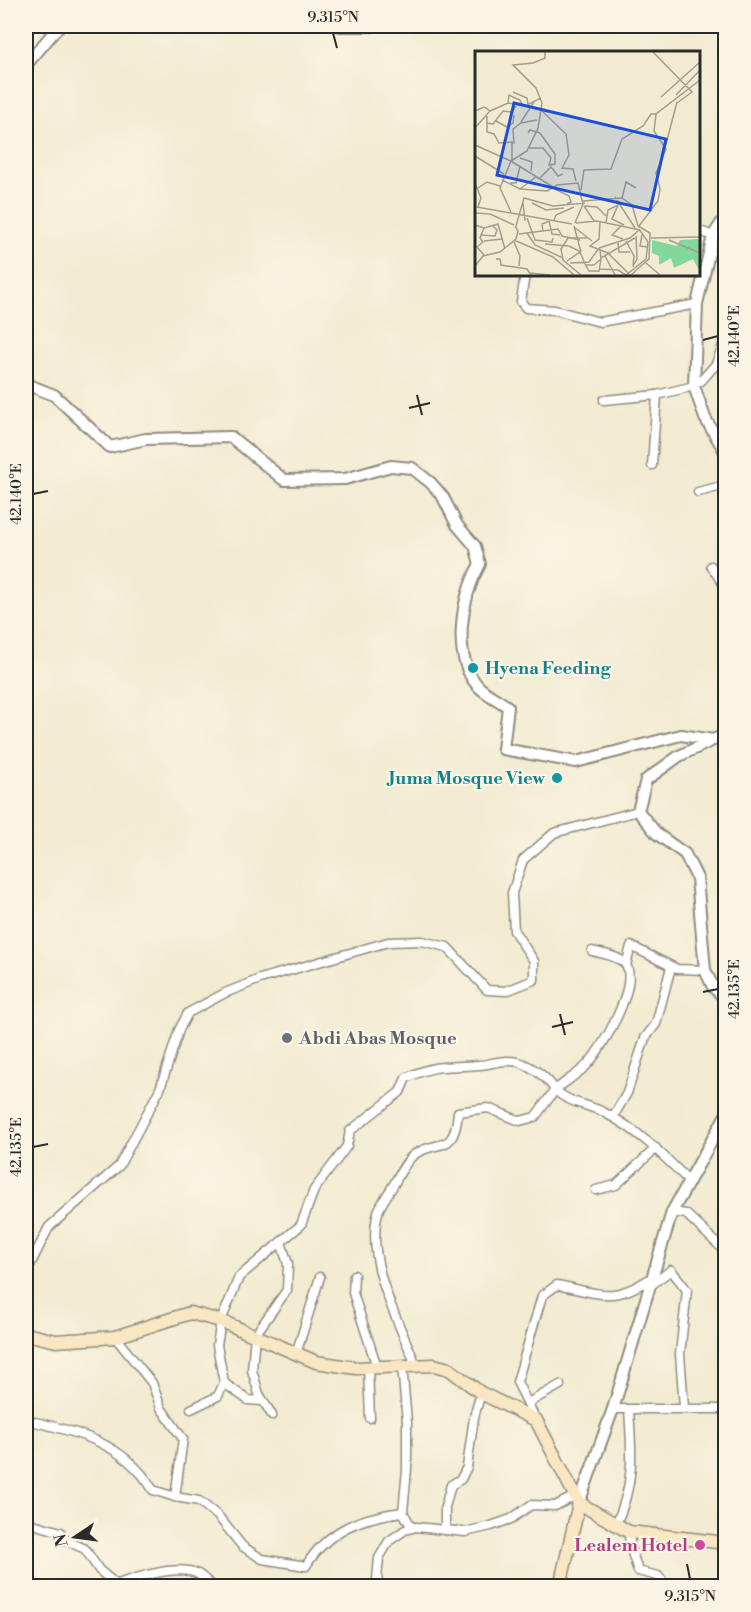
<svg xmlns="http://www.w3.org/2000/svg" width="751" height="1612" font-family="'Libre Bodoni',serif">
  <rect width="100%" height="100%" fill="#fcf5e5"/>
  <filter id="ink" filterUnits="userSpaceOnUse"><feTurbulence type="fractalNoise" baseFrequency=".0167" numOctaves="2"/><feDisplacementMap in="SourceGraphic" scale="12" xChannelSelector="R" yChannelSelector="G"/><feConvolveMatrix kernelMatrix="1 2 1 2 8 2 1 2 1" color-interpolation-filters="sRGB"/></filter>
  <filter id="wash" filterUnits="userSpaceOnUse"><feTurbulence type="fractalNoise" baseFrequency=".008" numOctaves="4" result="noise"/><feDisplacementMap in="SourceGraphic" scale="24" xChannelSelector="R" yChannelSelector="G"/><feGaussianBlur stdDeviation="1.35" result="paint"/><feColorMatrix in="noise" values="0 0 0 0 0 0 0 0 0 0 0 0 0 0 0 0 0 1.4 0 .05"/><feComposite in="paint" operator="in"/></filter>
  <g filter="url(#wash)">
    <rect width="100%" height="100%" fill="#f2ebd1"/>
  </g>
  <g filter="url(#ink)">
    <g fill="none" stroke-linecap="round" stroke-linejoin="round">
      <!-- minor casing -->
      <g stroke="#8e8b7e" stroke-width="11">
        <g id="minor">
          <polyline points="698,230 713,236"/>
          <polyline points="525,274 521,302 526,308 555,310 600,322 697,304"/>
          <polyline points="701,381 716,364 726,337"/>
          <polyline points="604,400 657,395 694,386"/>
          <polyline points="652,465 657,395"/>
          <polyline points="698,492 726,485"/>
          <polyline points="711,566 726,588"/>
          <path d="M592,951C602,954 620,956 626,965C639,986 601,1052 585,1067C576,1075 565,1082 555,1090C570,1104 588,1104 605,1113C637,1129 663,1155 688,1180"/>
          <polyline points="626,965 631,946 677,969 705,970"/>
          <polyline points="613,1117 627,1093 645,1038 656,1024 671,967"/>
          <polyline points="596,1190 616,1185 656,1148"/>
          <polyline points="672,1212 686,1214 726,1252"/>
          <polyline points="26,1273 49,1227 119,1166 160,1089 179,1030 188,1013 225,993 260,979 388,942 422,941 447,947 487,990 506,991 534,980 534,961 514,931 512,893 523,860 554,833 638,811"/>
          <polyline points="354,1275 353,1293 377,1367"/>
          <polyline points="650,1286 671,1270 687,1290 680,1354 684,1407"/>
          <path d="M115,1337L152,1383L161,1408L183,1439L175,1497L199,1501L218,1516L242,1546L262,1559L306,1566C328,1529 362,1517 403,1512"/>
          <polyline points="296,1354 320,1277"/>
          <polyline points="402,1366 407,1422 407,1469 403,1512 412,1528"/>
          <polyline points="368,1368 370,1418"/>
          <path d="M263,1401L248,1400L224,1383L217,1345L221,1321L239,1277L301,1225L314,1190L347,1146L350,1131L400,1092L406,1078C439,1063 445,1068 478,1065C488,1065 499,1060 510,1061C527,1061 547,1077 555,1090L535,1117L520,1121L488,1108L458,1112C454,1156 440,1138 415,1154C406,1160 399,1175 394,1184C389,1193 381,1203 378,1212C365,1262 398,1320 416,1365"/>
          <polyline points="528,1403 560,1385"/>
          <polyline points="191,1409 218,1396 224,1383"/>
          <polyline points="613,1409 726,1409"/>
          <polyline points="272,1415 259,1394 252,1370 255,1335 287,1290 288,1264 281,1242"/>
          <path d="M26,1420C76,1431 125,1443 153,1490L175,1497"/>
          <path d="M536,1420L517,1382L542,1296L557,1285C602,1294 615,1304 655,1275"/>
          <polyline points="26,1522 61,1532 65,1540 85,1549 99,1570 118,1586"/>
          <path d="M616,1524C635,1483 632,1454 629,1410"/>
          <polyline points="445,1530 445,1507 451,1485 461,1479 467,1467 474,1417 481,1393"/>
          <polyline points="629,1532 630,1546 638,1571 658,1576 667,1586"/>
          <polyline points="26,1583 35,1586"/>
          <path d="M118,1584C137,1577 179,1564 198,1574C203,1577 208,1583 213,1586"/>
          <polyline points="380,1586 377,1579 379,1558 389,1541 405,1530 416,1527 465,1532 491,1526 511,1519 531,1505 555,1506 575,1496"/>
          <polyline points="723,1586 726,1575"/>
        </g>
      </g>
      <!-- tertiary casing -->
      <g stroke="#8e8b7e" stroke-width="14">
        <g id="tertiary">
          <polyline points="340,26 371,26"/>
          <polyline points="26,65 59,26"/>
          <polyline points="726,216 713,236 697,304 694,386 705,418 726,453"/>
          <path d="M26,384L54,395L110,447L146,439L231,437L284,480L345,479L391,466L412,468L431,483L443,497L457,525L475,546L480,564C462,596 451,654 477,685C485,694 499,700 508,707L503,749L576,762L681,735L713,740"/>
          <polyline points="726,734 679,756 646,780 638,811 657,834 685,854 697,878 705,970 713,987 726,999"/>
          <polyline points="579,1503 613,1409 672,1212 726,1115"/>
        </g>
      </g>
      <!-- secondary casing -->
      <g stroke="#8e8b7e" stroke-width="15">
        <g id="secondary">
          <polyline points="26,1334 56,1341 115,1337 190,1313 221,1321 316,1362 356,1368 434,1365 449,1369 481,1393 536,1420 579,1503 629,1532 726,1543"/>
          <polyline points="560,1586 579,1503"/>
        </g>
      </g>
      <!-- minor -->
      <use href="#minor" stroke="#fff" stroke-width="8"/>
      <!-- tertiary -->
      <use href="#tertiary" stroke="#fff" stroke-width="10"/>
      <!-- secondary -->
      <use href="#secondary" stroke="#f9e7c3" stroke-width="12"/>
    </g>
  </g>
  <!-- ticks -->
  <path fill="none" stroke="#2b2b2b" stroke-width="2" d="M333,33L337,48M703,340L718,336M417,395L422,415M409,408L430,403M33,494L48,491M703,992L718,989M560,1014L565,1035M552,1027L573,1022M33,1147L48,1144M687,1564L690,1579"/>
  <!-- markers -->
  <g fill="#0f9aa8" stroke="#fcf5e5" stroke-width="2">
    <circle cx="473" cy="668" r="6"/>
    <circle cx="557" cy="778" r="6"/>
  </g>
  <circle fill="#6b7280" stroke="#fcf5e5" stroke-width="2" cx="287" cy="1038" r="6"/>
  <circle fill="#d1479c" stroke="#fcf5e5" stroke-width="2" cx="700" cy="1545" r="6"/>
  <g text-anchor="middle" dominant-baseline="central" stroke-width="4.5" stroke-linejoin="round" paint-order="stroke">
    <!-- culture labels -->
    <g font-size="18" font-weight="bold" fill="#0d838f" stroke="#fcf5e5" text-anchor="start">
      <text x="485" y="668">Hyena Feeding</text>
      <text x="545" y="778" text-anchor="end">Juma Mosque View</text>
    </g>
    <!-- worship labels -->
    <g font-size="18" font-weight="bold" fill="#5b616d" stroke="#fcf5e5" text-anchor="start">
      <text x="299" y="1038">Abdi Abas Mosque</text>
    </g>
    <!-- hotel labels -->
    <g font-size="18" font-weight="bold" fill="#b23c85" stroke="#fcf5e5" text-anchor="end">
      <text x="688" y="1545">Lealem Hotel</text>
    </g>
  </g>
  <!-- overview -->
  <g transform="translate(475 51)">
    <rect width="225" height="225" fill="#f2ebd1"/>
    <path d="M225,188V221L218,208L199,217L196,207L184,214V205L177,202V189L202,195L205,189Z" fill="#82d89b"/>
    <path fill="none" stroke="#a29e8f" stroke-width="1.5" d="M178,1L217,41L202,52M38,41L52,47L53,54M201,44L225,19M186,46L225,11M33,52L34,44L45,49L48,56M66,59L91,83L94,104L87,117L98,118L101,130M0,60L9,56L15,60L0,77M15,60L33,52L50,55L66,47M12,65V81L19,83L24,92L37,91V109M21,70L32,76L38,72L39,64M46,71L59,51M11,72L18,73L28,60L37,61L41,55M53,82L55,79L65,82L80,103V113L74,114L76,107L68,97H54M39,93L38,78L46,72L62,69M0,94L36,110M190,97L202,51M0,105L29,123M45,107L57,111L56,120M36,110L78,136M36,110L52,100L63,77L67,52L61,37L38,14L58,12L70,7V1M65,127L76,116L83,125L88,123M27,129L45,138L72,140L82,134L103,132L108,153L100,172M0,132L6,147L3,156M35,132H41L45,115M3,137L12,131L25,135M78,137L94,145L96,151L92,153M45,138L62,125M106,139L109,119L136,118L147,88L168,75L176,63H181M140,146L160,177M147,147L151,131L161,137M108,150L147,147L157,154L163,175L175,182L174,208L156,224M48,152L50,170M57,152L71,159L89,157M109,155L119,170M110,155L122,156L131,165M2,156L97,173M36,161L25,137L36,110M1,162L15,163L39,174M52,167L60,189L77,191L78,187M79,169L81,164L99,156M125,171L124,188L115,195L133,202L155,224M101,172L122,170L165,179M131,172L133,159L143,154L137,168L149,174M0,174L9,177L23,173L30,198M41,175L49,147L78,155L110,152M99,175L106,201M146,175L137,184L148,188M164,175L183,150L185,138L181,122L191,98L179,80L181,63L225,29M99,176L117,190M9,177L5,187L8,191L2,196L9,204M68,181L67,173L74,170L77,183L85,184M52,182L60,194L88,207M44,183L83,178L87,185L105,189M5,184L20,185L22,179L18,175M167,184L165,195L173,196M176,187L225,186M39,189L78,206L99,224M194,189L225,202M9,190L27,188M151,190L159,205L158,216M39,191L45,205L44,215M143,192L144,201H155M70,193L94,195L106,201M124,197L155,187L164,179M130,205L140,224M126,207L160,187M21,208H25L26,214L52,218L56,224M92,210L105,201L110,213M95,212L114,211L124,197M171,212L185,224M110,213L114,220H124L126,208M111,214H119L126,208L125,199M0,215L8,205L25,201L41,188L43,180L40,175M158,215L162,208L161,185M125,218L143,219L151,224L171,208L173,191L164,178M55,222L75,224M106,224L88,209L86,198L93,187H112"/>
    <path fill="#1d4ed8" fill-opacity="0.15" stroke="#1d4ed8" stroke-width="3" d="M39,52L191,88L175,159L22,124Z"/>
    <rect width="225" height="225" fill="none" stroke="#2b2b2b" stroke-width="3"/>
  </g>
  <!-- margin -->
  <rect width="751" height="1612" fill="none" stroke="#fcf5e5" stroke-width="66"/>
  <!-- north arrow -->
  <g transform="translate(75 1537) rotate(257)" stroke="#fcf5e5" stroke-width="4.5" paint-order="stroke">
  <path d="M0-4.5L10 22L0 15L-10 22Z" fill="#2b2b2b"/>
  <text y="-9" font-size="16" font-weight="bold" text-anchor="middle" fill="#2b2b2b">N</text>
  </g>
  <rect x="33" y="33" width="685" height="1546" fill="none" stroke="#2b2b2b" stroke-width="2"/>
  <g font-size="15" text-anchor="middle" fill="#2b2b2b">
    <text x="333" y="22">9.315°N</text>
    <text transform="translate(734 336) rotate(-90)" y="5">42.140°E</text>
    <text transform="translate(16 494) rotate(-90)" y="5">42.140°E</text>
    <text transform="translate(734 989) rotate(-90)" y="5">42.135°E</text>
    <text transform="translate(16 1147) rotate(-90)" y="5">42.135°E</text>
    <text x="690" y="1601">9.315°N</text>
  </g>
</svg>
